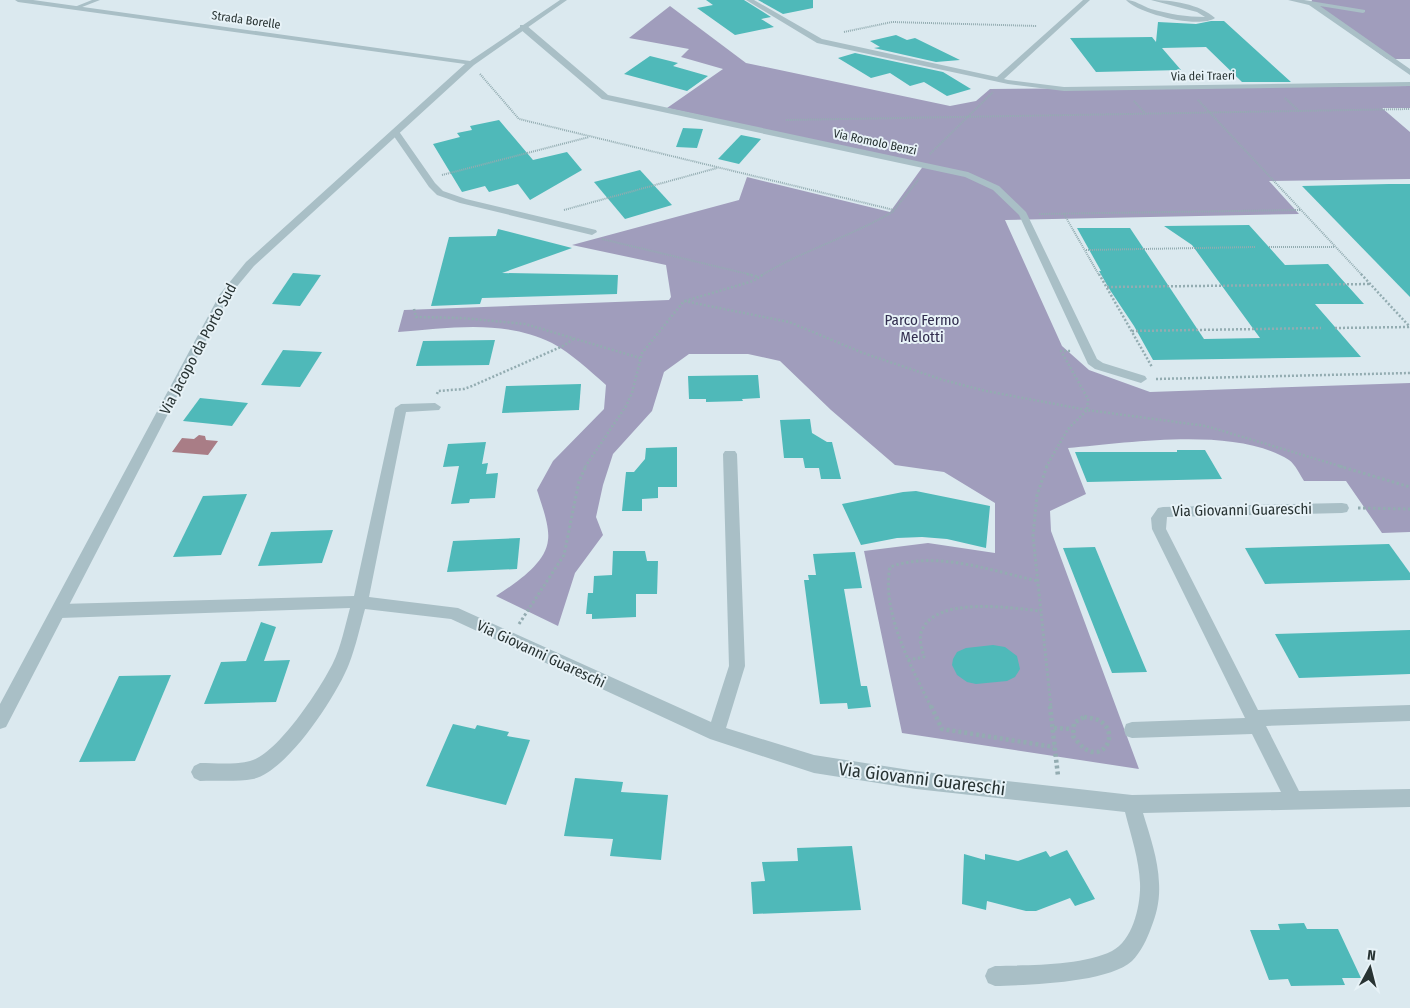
<svg xmlns="http://www.w3.org/2000/svg" width="1410" height="1008" font-family="'Fira Sans Condensed',sans-serif">
  <rect width="100%" height="100%" fill="#dbe9ef"/>
  <!-- green -->
  <g fill="#a09dbc">
    <polygon points="1312,0 1410,0 1410,59 1387,59 1311,3"/>
    <path d="M670,6L746,63L950,106L976,101L990,89L1410,86V108H1382L1410,132V179L1269,181L1299,214L1005,220L1062,346L1089,370L1150,392L1410,383V532L1382,533L1346,481H1304C1300,475 1295,464 1289,460C1235,426 1129,443 1068,448L1086,494L1050,511L1051,531L1139,769L902,733L864,551L928,543L995,553V503L944,472L895,465L831,410L780,361L748,354H689L664,372L652,411L613,454L603,485L596,517L603,535L575,573L558,626L496,596C514,584 546,564 548,540C550,526 541,503 537,490L553,461L604,409L606,385C589,370 572,354 552,343C503,319 450,328 398,332L404,310L669,300L671,297L666,265L572,245L739,200L747,177L890,212L924,165L667,108L723,69L681,57L689,49L629,38Z"/>
  </g>
  <!-- water -->
  <polygon fill="#a97d86" points="199,435 205,436 206,440 218,441 208,455 172,452 182,438 194,439"/>
  <!-- building -->
  <g fill="#4fb9b9">
    <polygon points="706,0 744,0 771,17 761,19 774,27 735,35 697,8 713,5"/>
    <polygon points="758,0 813,0 813,8 783,14"/>
    <polygon points="1211,21 1224,21 1291,82 1242,82 1206,47 1162,48 1181,70 1096,72 1070,38 1152,37 1156,42 1158,22 1196,24"/>
    <polygon points="896,35 907,40 915,38 960,60 936,62 874,48 880,47 870,41"/>
    <polygon points="855,53 943,72 971,89 947,96 924,82 910,86 890,73 871,78 838,58"/>
    <polygon points="650,56 678,63 673,66 708,76 687,91 624,74"/>
    <polygon points="499,120 533,160 567,152 582,170 530,200 518,184 489,192 485,186 462,192 433,144 460,137 457,133 472,130 470,126"/>
    <polygon points="683,128 703,129 697,148 676,147"/>
    <polygon points="741,135 761,139 739,164 718,159"/>
    <polygon points="640,170 672,205 625,219 594,182"/>
    <polygon points="1389,184 1410,184 1410,297 1302,186"/>
    <polygon points="1249,225 1285,265 1328,264 1364,304 1315,304 1361,357 1153,360 1134,326 1110,290 1099,271 1101,271 1077,228 1130,228 1204,339 1260,338 1192,245 1164,226"/>
    <polygon points="498,229 572,248 502,273 618,275 617,294 482,298 480,304 431,306 449,237 496,236"/>
    <polygon points="293,273 321,275 300,306 272,304"/>
    <polygon points="495,340 489,365 416,366 423,341"/>
    <polygon points="283,350 322,352 300,387 261,385"/>
    <polygon points="758,375 760,398 742,399 743,401 706,402 706,399 689,399 688,376"/>
    <polygon points="581,384 579,410 502,413 506,386"/>
    <polygon points="200,398 248,403 232,426 183,421"/>
    <polygon points="810,419 812,433 827,442 832,442 841,479 821,479 819,468 805,468 803,458 784,458 780,420"/>
    <polygon points="486,442 482,464 488,463 486,474 498,473 495,498 470,499 469,503 451,504 459,466 443,467 448,444"/>
    <polygon points="677,447 677,487 658,487 658,498 642,499 642,511 622,511 626,472 634,472 645,459 646,448"/>
    <polygon points="1177,450 1205,450 1222,479 1087,482 1075,452 1177,452"/>
    <polygon points="916,491 990,506 986,548 947,539 922,537 897,538 861,545 842,504 903,492"/>
    <polygon points="247,494 221,555 173,557 203,496"/>
    <polygon points="333,530 322,563 258,566 271,532"/>
    <polygon points="520,538 517,569 447,572 453,541"/>
    <polygon points="1389,544 1410,573 1410,580 1265,584 1245,548"/>
    <polygon points="1095,547 1111,586 1147,672 1112,673 1063,548"/>
    <polygon points="613,551 645,551 647,561 658,561 657,594 636,594 636,617 592,619 592,614 586,614 588,593 593,593 594,576 612,575"/>
    <polygon points="855,552 862,588 844,589 861,686 867,686 871,707 848,709 847,703 820,704 804,580 809,580 808,575 816,575 813,554"/>
    <polygon points="261,622 276,627 264,661 290,660 276,702 204,704 221,662 246,661"/>
    <polygon points="1410,630 1410,674 1299,678 1275,634"/>
    <polygon points="993,645 1005,647 1017,656 1020,669 1015,677 1007,681 976,684 967,682 957,675 952,665 953,659 957,652 966,648"/>
    <polygon points="171,675 135,761 79,762 119,676"/>
    <polygon points="453,724 475,729 477,725 509,732 507,736 530,740 506,805 426,786"/>
    <polygon points="575,778 623,782 621,792 668,795 661,860 610,856 613,839 564,836"/>
    <polygon points="852,846 861,910 753,914 751,882 765,881 762,862 798,861 797,848"/>
    <polygon points="1067,850 1095,899 1075,906 1070,898 1036,911 1026,911 987,901 986,910 962,904 964,854 985,860 985,854 1018,861 1046,851 1050,857"/>
    <polygon points="1304,923 1307,929 1338,929 1361,978 1342,978 1345,985 1291,986 1288,979 1269,980 1250,930 1280,930 1278,924"/>
  </g>
  <g fill="none" stroke-linecap="round" stroke-linejoin="round">
    <!-- path-far3 -->
    <g stroke="#93acb1" stroke-width="2" stroke-dasharray="1 1" stroke-linecap="butt">
      <polyline points="844,32 892,22 1037,26"/>
      <polyline points="480,74 519,119 894,210 919,179"/>
      <polyline points="1285,98 1299,111"/>
      <polyline points="1198,100 1362,275"/>
      <polyline points="1134,101 1145,113"/>
      <polyline points="786,120 1410,109"/>
      <polyline points="930,154 993,92"/>
      <polyline points="442,175 589,137"/>
      <polyline points="564,210 717,168"/>
      <polyline points="1039,214 1300,210"/>
      <polyline points="1064,214 1099,275"/>
      <polyline points="602,239 752,275"/>
      <polyline points="1269,247 1335,247"/>
      <polyline points="1086,250 1255,247"/>
      <path d="M762,275C804,250 852,236 894,211"/>
    </g>
    <!-- path-far2 -->
    <g stroke="#93acb1" stroke-width="2.5" stroke-dasharray="2 2" stroke-linecap="butt">
      <polyline points="747,274 759,277"/>
      <polyline points="1099,274 1152,367"/>
      <polyline points="1361,274 1410,327"/>
      <polyline points="1107,287 1370,284"/>
      <polyline points="685,301 753,281 764,274"/>
      <polyline points="414,309 416,317 462,318 525,324 640,358"/>
      <polyline points="1335,328 1410,327"/>
      <polyline points="1132,331 1321,328"/>
      <polyline points="1156,379 1410,373"/>
      <polyline points="437,394 438,391 464,389 472,386 563,346 575,338"/>
      <polyline points="585,467 626,406 632,393 642,353 684,301 789,322 863,353 943,380 986,391 1087,410 1088,399 1061,351 1071,351"/>
      <polyline points="1046,467 1068,429 1087,410 1206,426 1343,467"/>
    </g>
    <!-- path-far1 -->
    <g stroke="#93acb1" stroke-width="3" stroke-dasharray="2.5 2.5" stroke-linecap="butt">
      <polyline points="1047,466 1037,495 1033,536 1051,707"/>
      <polyline points="1339,466 1410,487"/>
      <polyline points="1358,508 1410,509"/>
      <polyline points="519,624 564,555 579,481 586,466"/>
      <path d="M908,660L924,657C922,649 918,638 922,630C937,596 1011,608 1041,611"/>
      <path d="M931,707C912,668 881,612 890,567C936,550 992,571 1038,581"/>
    </g>
    <!-- path -->
    <g stroke="#93acb1" stroke-width="4.5" stroke-dasharray="3 3" stroke-linecap="butt">
      <polyline points="931,706 942,729 1054,747"/>
      <polyline points="1050,706 1058,776"/>
      <path d="M1084,717C1089,718 1095,718 1100,721C1120,733 1104,763 1084,748C1080,745 1076,740 1073,736L1074,723Z"/>
      <polyline points="1054,728 1072,729"/>
    </g>
    <!-- service -->
    <polygon fill="#a9bfc6" fill-rule="evenodd" points="92,0 100,0 77,9 72,8"/>
    <!-- minor -->
    <g fill="#a9bfc6" fill-rule="evenodd">
      <polygon points="746,0 754,0 822,39 997,77 1083,0 1090,0 1004,79 1008,80 1064,87 1410,82 1410,86 1064,91 1008,84 817,43"/>
      <path d="M1126,0C1135,0 1142,6 1151,9C1169,14 1187,17 1205,17L1197,12L1151,0C1171,0 1200,4 1215,18C1199,29 1139,14 1126,0Z"/>
      <polygon points="1288,0 1304,0 1365,10 1365,12 1363,13 1320,6 1410,69 1410,75 1309,5"/>
      <polygon points="520,25 526,25 608,95 968,172 999,186 1026,212 1097,359 1103,363 1145,376 1147,379 1141,383 1095,369 1088,364 1019,215 993,190 965,177 602,99 520,29"/>
      <polygon points="395,129 398,130 435,183 443,191 466,199 596,230 597,232 592,235 460,203 437,195 429,187 391,132"/>
      <path d="M435,403L441,407L439,410L406,412L369,597L458,608L711,722L729,666L723,454L725,451H735L737,454L745,666L726,728L814,755L916,771L1132,795L1281,792L1252,734L1132,738L1126,736L1124,730L1126,724L1132,722L1245,718L1152,529L1151,518L1158,508L1163,507L1342,503L1347,504L1349,508L1347,512L1342,513L1167,517L1166,529L1258,710L1410,705V721L1266,726L1299,791L1410,789V807L1143,813C1150,836 1158,859 1159,883C1160,899 1157,913 1151,928C1147,939 1141,952 1132,961C1108,983 1028,985 995,986L988,983L985,976L988,969L995,966C1029,965 1082,966 1112,951C1133,941 1141,904 1140,883C1139,859 1131,836 1125,812L916,789L814,773L710,739L451,619L365,609C360,627 356,646 349,664C337,695 288,771 253,779C237,782 217,780 200,781L194,778L191,772L194,766L200,763C214,763 236,765 250,761C278,754 320,689 333,663C341,647 345,626 350,608L60,618L55,616L52,611L55,606L60,604L354,596L395,408L401,404Z"/>
    </g>
    <!-- tertiary -->
    <polygon fill="#a9bfc6" fill-rule="evenodd" points="15,0 33,0 470,61 560,0 567,0 474,65 254,266 229,296 6,727 0,729 0,704 220,294 246,262 465,64 18,2"/>
  </g>
  <g text-anchor="middle" dominant-baseline="central" stroke-width="4" stroke-linejoin="round" paint-order="stroke">
    <!-- far-street labels -->
    <g font-size="12" fill="#283333" stroke="#e7f2f7">
      <text transform="translate(246 20) rotate(8)">Strada Borelle</text>
      <text transform="translate(1203 76) rotate(-1)">Via dei Traeri</text>
      <text transform="translate(875 142) rotate(12)">Via Romolo Benzi</text>
    </g>
    <!-- park labels -->
    <g font-size="15" fill="#322e4f" stroke="#e7f2f7">
      <text x="922" y="320">Parco Fermo<tspan x="922" dy="17">Melotti</tspan></text>
    </g>
    <!-- street labels -->
    <g font-size="15" fill="#283333" stroke="#e7f2f7">
      <text transform="translate(198 349) rotate(-62)">Via Jacopo da Porto Sud</text>
      <text transform="translate(1242 510) rotate(-1)">Via Giovanni Guareschi</text>
      <text transform="translate(541 654) rotate(25)">Via Giovanni Guareschi</text>
    </g>
    <!-- near-street labels -->
    <g font-size="18" fill="#283333" stroke="#e7f2f7">
      <text transform="translate(922 779) rotate(7)">Via Giovanni Guareschi</text>
    </g>
  </g>
  <!-- north arrow -->
  <g transform="translate(1370 968) rotate(7)" stroke="#e7f2f7" stroke-width="4" paint-order="stroke">
  <path d="M0-4L9 19L0 12L-9 19Z" fill="#283333"/>
  <text y="-8" font-size="14" font-weight="bold" text-anchor="middle" fill="#283333">N</text>
  </g>
</svg>
